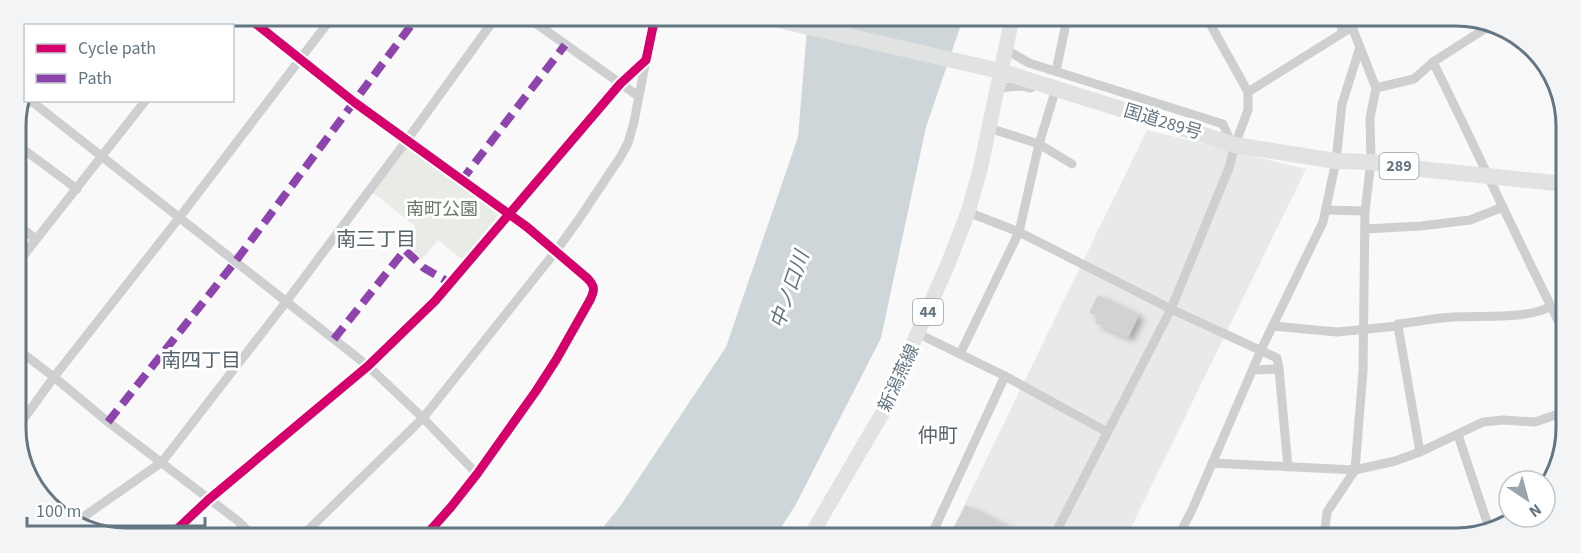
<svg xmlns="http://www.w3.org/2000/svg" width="1581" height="553" font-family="'Source Sans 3','Noto Sans JP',sans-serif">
  <defs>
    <filter id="shadow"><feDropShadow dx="5.5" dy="3.5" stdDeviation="3" flood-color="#0004"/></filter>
  </defs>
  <rect width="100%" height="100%" fill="#f9f9f9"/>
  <!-- built -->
  <polygon fill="#e8e9e9" points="1147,130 1306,169 1127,536 949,536"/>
  <!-- green -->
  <polygon fill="#e8ebe6" points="408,144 499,214 463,260 438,240 422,259 402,243 415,226 371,191"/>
  <!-- water -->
  <polygon fill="#ced6d9" points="808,18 963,19 926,127 881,338 795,506 776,535 598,534 621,505 726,347 798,137"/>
  <!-- building -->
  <g fill="#d0d2d3" filter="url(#shadow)">
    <polygon points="1098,295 1139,315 1128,338 1095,323 1098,317 1089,313"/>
    <polygon points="966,505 1025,536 949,536"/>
  </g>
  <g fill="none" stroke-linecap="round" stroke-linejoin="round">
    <!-- minor -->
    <g stroke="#cecfd0" stroke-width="9">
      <path d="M246,16L354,102L527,227L587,278C595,286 595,290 590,300L556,360L536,391L477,474L451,507L427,534"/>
      <polyline points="527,17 638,96"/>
      <polyline points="1339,20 1343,32"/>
      <polyline points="204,26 211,15"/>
      <polyline points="1005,49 1029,63 1223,124 1231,143"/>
      <path d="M1433,62C1477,150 1517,240 1562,328"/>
      <polyline points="1056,71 1067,19"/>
      <polyline points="998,88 1022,86 1031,88"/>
      <polyline points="1376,88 1414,79 1433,62 1494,23"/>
      <polyline points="1248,92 1352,27"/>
      <polyline points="15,120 30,100 368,366 423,418 477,474"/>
      <polyline points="989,128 1039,144 1072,164"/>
      <polyline points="15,143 77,189"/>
      <polyline points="1326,210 1365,211"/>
      <polyline points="968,212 1019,232 1171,309 1277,358 1279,369"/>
      <polyline points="16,224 36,239"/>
      <polyline points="1365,229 1421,226 1470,220 1503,207"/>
      <polyline points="16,265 146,100"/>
      <path d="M1273,326L1337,332L1398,326V324C1416,322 1435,318 1454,317C1481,315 1528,320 1551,306"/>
      <polyline points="1398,326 1420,452"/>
      <polyline points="919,334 1005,376 1107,432"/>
      <polyline points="17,349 54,377 108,422 238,521 250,533"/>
      <polyline points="960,354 1019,232 1039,144 1054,95"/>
      <polyline points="1253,370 1279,369 1288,467"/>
      <polyline points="17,428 54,377 179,218 333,16"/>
      <polyline points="1458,435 1489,528"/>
      <polyline points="1212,463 1355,470 1395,461 1420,452 1483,422 1503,420 1535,422 1561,413"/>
      <polyline points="76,522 162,462 286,302 407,140 496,17"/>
      <polyline points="173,533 208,500 368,366 435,301 620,84 646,60 655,17"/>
      <polyline points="305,533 423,418 556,251 579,219 621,156 628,143 634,122 646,60"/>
      <polyline points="931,536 1005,376"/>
      <polyline points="1054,536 1171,309 1229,168 1235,145 1248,110 1248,92 1208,20"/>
      <polyline points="1178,537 1192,510 1261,350 1323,222 1336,161 1342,104 1360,47"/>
      <polyline points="1324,537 1327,512 1355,470 1363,371 1365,211 1371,162 1370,118 1376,88 1352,27 1352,20"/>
    </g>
    <!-- primary -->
    <polyline stroke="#e1e2e2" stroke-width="15" points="811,535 882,414 948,264 968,212 980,170 1012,19"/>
    <!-- trunk -->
    <polyline stroke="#e1e2e2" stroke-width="16" points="770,18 1000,71 1235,145 1336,161 1371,162 1411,168 1564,184"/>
    <!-- quiet -->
    <g stroke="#8e44ad" stroke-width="8" stroke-dasharray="15 8" stroke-linecap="butt">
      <polyline points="461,181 565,45"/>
      <polyline points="334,339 405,250 424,268 450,283"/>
      <polyline points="108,422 235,262 418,16"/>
    </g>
    <!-- cycleway casing -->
    <g stroke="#fff" stroke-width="13">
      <g id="cycleway">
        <path d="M246,16L354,102L527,227L587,278C595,286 595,290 590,300L556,360L536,391L477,474L451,507L427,534"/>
        <polyline points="173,533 208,500 368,366 435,301 620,84 646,60 655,17"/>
      </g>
    </g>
    <!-- cycleway -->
    <use href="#cycleway" stroke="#d6006c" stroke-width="9"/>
  </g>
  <g text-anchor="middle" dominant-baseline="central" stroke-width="6" stroke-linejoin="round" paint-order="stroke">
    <!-- shield labels -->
    <g fill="#fff" stroke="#939fa8" stroke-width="1.5">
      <rect x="1379.5" y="153" width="39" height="26" rx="4.5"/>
      <rect x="913" y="299" width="30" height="26" rx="4.5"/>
    </g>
    <g font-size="16" font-weight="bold" fill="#657683">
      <text x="1399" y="166">289</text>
      <text x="928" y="312">44</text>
    </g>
    <!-- street labels -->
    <g font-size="18" fill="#657683" stroke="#fff">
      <text transform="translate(1163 122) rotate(17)">国道289号</text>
      <text transform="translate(899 378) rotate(-65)">新潟燕線</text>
    </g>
    <!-- park labels -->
    <g font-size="18" fill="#687a64" stroke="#fff">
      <text x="442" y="209">南町公園</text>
    </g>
    <!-- neighbourhood labels -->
    <g font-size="20" fill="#57646e" stroke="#fff">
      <text x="376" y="240">南三丁目</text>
      <text x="201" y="361">南四丁目</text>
      <text x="938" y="436">仲町</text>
    </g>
    <!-- water labels -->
    <g font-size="20" font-style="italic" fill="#60757c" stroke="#fff">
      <text transform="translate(790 290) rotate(-71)">中ノ口川</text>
    </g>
  </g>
  <!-- crop -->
  <path d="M0 0H1581V553H0ZM126 26H1456A100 100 0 0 1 1556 126V428A100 100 0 0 1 1456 528H126A100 100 0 0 1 26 428V126A100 100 0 0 1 126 26Z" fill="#f3f4f5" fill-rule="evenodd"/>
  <path fill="none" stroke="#657683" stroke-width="3" d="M126 26H1456A100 100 0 0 1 1556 126V428A100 100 0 0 1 1456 528H126A100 100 0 0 1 26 428V126A100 100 0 0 1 126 26Z"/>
  <!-- legend -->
  <rect x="24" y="24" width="210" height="78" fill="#ffffff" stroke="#c1c8cd" stroke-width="1.5"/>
  <rect x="36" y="44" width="30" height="9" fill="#d6006c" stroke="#c1c8cd" stroke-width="1.5"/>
  <text x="78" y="54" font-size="18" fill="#657683">Cycle path</text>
  <rect x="36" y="74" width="30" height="9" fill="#8e44ad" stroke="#c1c8cd" stroke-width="1.5"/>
  <text x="78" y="84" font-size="18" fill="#657683">Path</text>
  <!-- north arrow -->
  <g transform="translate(1527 499) rotate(144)"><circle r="28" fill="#ffffff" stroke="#c1c8cd" stroke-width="1.5"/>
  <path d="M0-4.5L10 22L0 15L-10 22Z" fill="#99a4ac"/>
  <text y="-9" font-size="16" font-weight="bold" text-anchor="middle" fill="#657683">N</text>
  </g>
  <!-- scale -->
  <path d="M27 517v9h178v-9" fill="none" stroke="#657683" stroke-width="3"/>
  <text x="36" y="517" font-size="18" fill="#657683" stroke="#ffffff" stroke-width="4.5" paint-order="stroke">100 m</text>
</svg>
